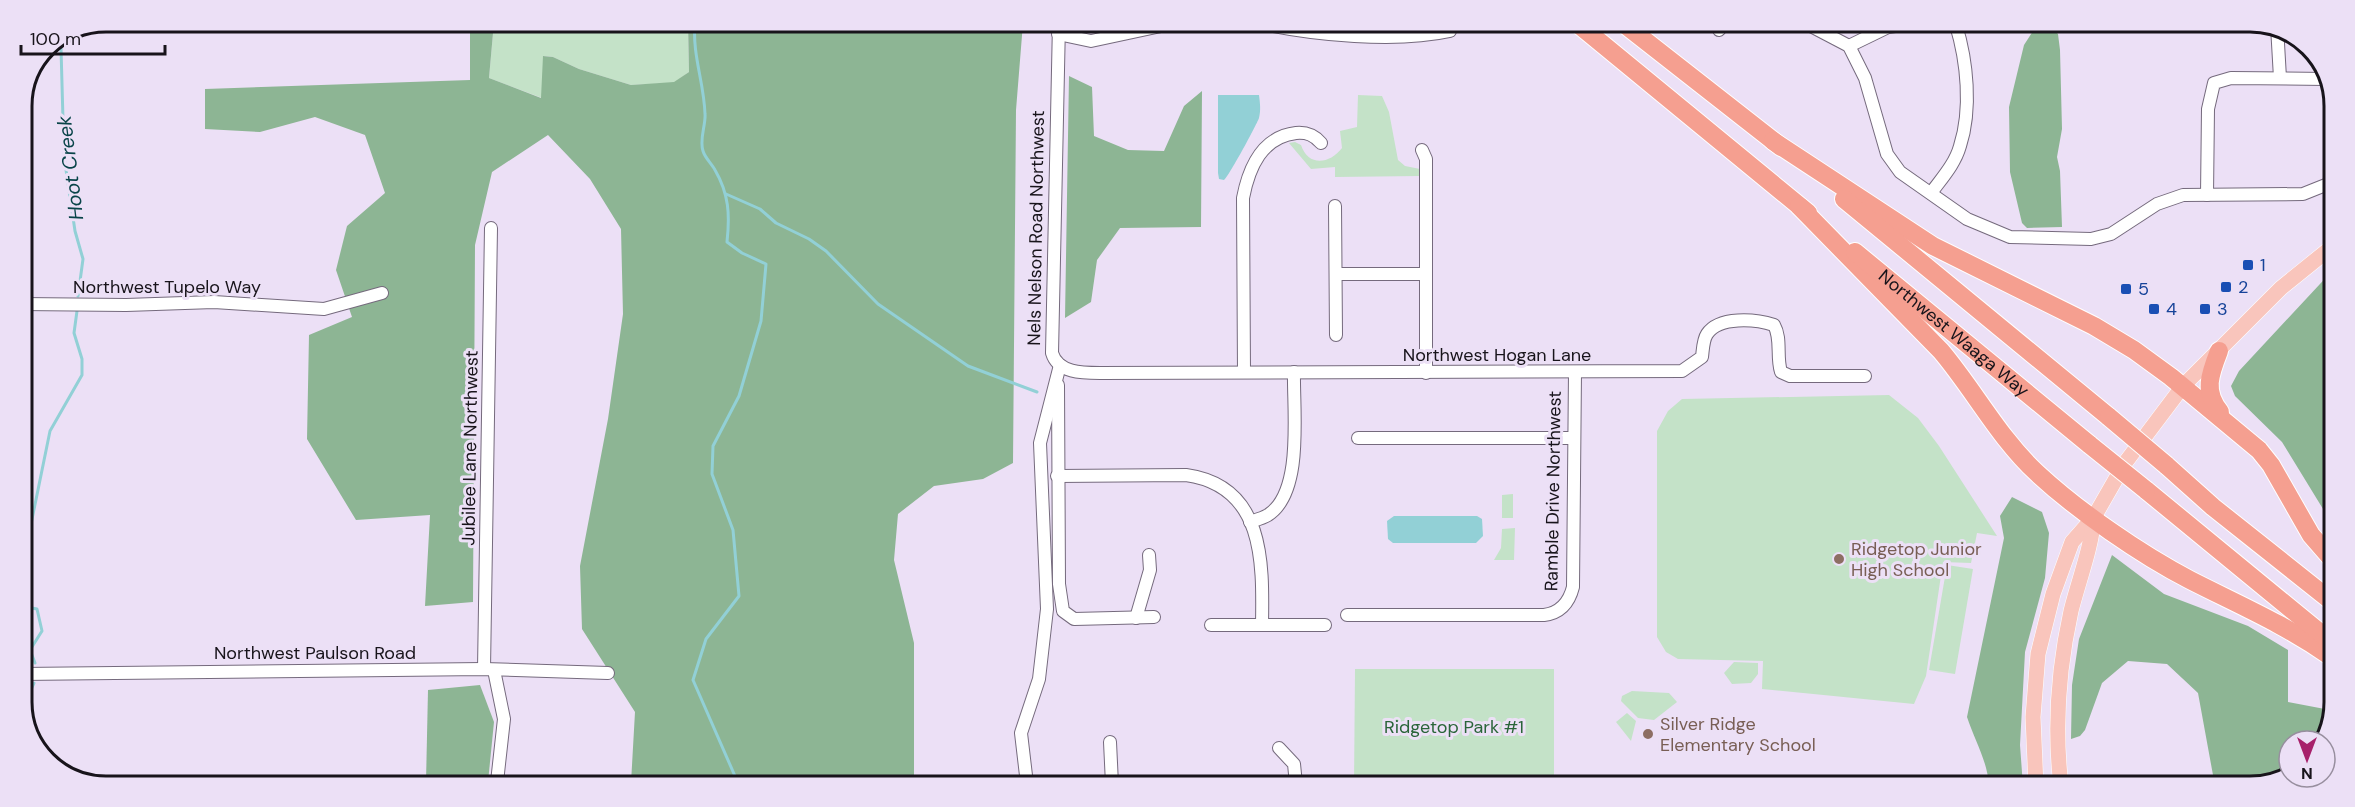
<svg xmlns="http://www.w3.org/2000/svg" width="2355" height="807" font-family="'DM Sans',sans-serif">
  <rect width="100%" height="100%" fill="#ece0f6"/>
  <!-- green -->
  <g fill="#c4e2c8">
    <polygon points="494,22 688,22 689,72 674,83 631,85 579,69 553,57 544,56 542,98 489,78"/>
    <path d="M1358,95L1382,96L1389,112L1398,160L1405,166L1420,169V176L1335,177V167L1311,169L1289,143L1295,142L1301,145C1308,167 1330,164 1342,148L1340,131L1357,127Z"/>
    <polygon points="1889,395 1918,418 1939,446 1997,536 1977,533 1971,563 1943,562 1926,676 1914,704 1762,689 1763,661 1678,659 1666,652 1657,637 1657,431 1668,411 1682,399"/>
    <polygon points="1513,494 1513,518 1502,518 1502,495"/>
    <polygon points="1515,528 1514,560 1494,560 1501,548 1502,529"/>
    <polygon points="1947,565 1973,569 1955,674 1929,670"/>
    <polygon points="1734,662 1758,663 1758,674 1751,683 1732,684 1724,673"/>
    <polygon points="1355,669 1554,669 1554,785 1354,784"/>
    <polygon points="1632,691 1669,693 1677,702 1654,720 1638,718 1621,701 1622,696"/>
    <polygon points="1627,713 1636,721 1631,741 1616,722"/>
  </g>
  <!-- forest -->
  <g fill="#8db594">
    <polygon points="470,22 494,22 489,78 541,98 543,56 553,57 579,69 631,85 674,82 689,72 688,22 1023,23 1016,110 1013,463 983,479 934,486 898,514 894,560 914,643 914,783 631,783 635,712 582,629 580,566 608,419 623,314 621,229 590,179 548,135 492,172 475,245 473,602 425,606 430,515 356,520 307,439 309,335 352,317 336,270 347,226 385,193 365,135 315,117 260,132 205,129 205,89 470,80"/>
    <polygon points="2041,25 2050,26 2058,34 2060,50 2062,129 2057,157 2060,171 2062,227 2027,228 2022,223 2010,172 2009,107 2024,45 2035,28"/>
    <polygon points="1069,76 1092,87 1094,136 1128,150 1164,151 1184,106 1202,91 1201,227 1120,228 1097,260 1091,302 1065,318"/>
    <polygon points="2333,270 2331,522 2282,442 2235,396 2231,386 2239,371"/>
    <path d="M2012,497L2042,512L2049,533L2045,578L2025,652L2020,745L2023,786L1989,785C1987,760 1975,741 1967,717L2004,538L2000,516Z"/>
    <polygon points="2112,555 2164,594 2248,626 2288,650 2288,702 2330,710 2330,728 2320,741 2289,741 2289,773 2249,786 2215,786 2198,693 2167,664 2128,661 2102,683 2085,730 2080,736 2071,739 2072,685 2079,639"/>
    <polygon points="480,685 494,722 488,782 426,782 428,690"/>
  </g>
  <!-- water -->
  <g fill="#92d0d6">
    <path d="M1218,95H1259C1260,103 1261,110 1259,118C1256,126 1228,178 1224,180L1219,179L1218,173Z"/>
    <polygon points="1394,516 1477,516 1482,519 1483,536 1476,543 1393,543 1388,539 1387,521"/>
  </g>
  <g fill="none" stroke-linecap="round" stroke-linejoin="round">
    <!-- stream -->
    <g stroke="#92d0d6" stroke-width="3">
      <path d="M695,22C692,55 704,82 705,114C706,125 699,139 703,151C705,158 712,164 715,170C729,194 730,215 727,242L742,253L766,264L761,321L739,396L713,446L712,474L733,530L739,596L706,639L693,680L738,783"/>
      <polyline points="56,42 61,48 64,156 75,231 83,259 78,296"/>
      <polyline points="726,194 760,209 776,223 809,239 826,251 878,304 968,366 1037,392"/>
      <polyline points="21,549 30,529 50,431 82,375 82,359 74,333 77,311"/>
      <polyline points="21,606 37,609 42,631 30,650 35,663"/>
      <polyline points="22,709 34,683"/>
    </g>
    <!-- minor casing -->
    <g stroke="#756a7d" stroke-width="14">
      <g id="minor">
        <path d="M1059,23L1052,353C1058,373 1082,373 1100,373L1682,371L1702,357C1703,349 1703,340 1707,334C1719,316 1755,319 1774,325C1782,339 1776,356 1781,372L1790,376H1865"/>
        <path d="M1259,23C1313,35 1396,43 1450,31L1447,24"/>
        <polyline points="1807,24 1849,46 1865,78 1887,154 1900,172 1967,219 2010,237 2091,239 2111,234 2157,204 2183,195 2303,194 2333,182"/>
        <polyline points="2277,26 2280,78"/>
        <polyline points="1719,30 1724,24"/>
        <polyline points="1058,34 1091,41 1175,23"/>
        <polyline points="1849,46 1888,27 1902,25"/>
        <polyline points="1422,150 1426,159 1426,373"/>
        <path d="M1931,193C1942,178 1955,164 1960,146C1972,109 1967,61 1956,25"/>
        <polyline points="2207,195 2208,109 2214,83 2231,78 2326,79"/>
        <polyline points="1335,206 1336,335"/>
        <polyline points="1336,274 1426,274"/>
        <polyline points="21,304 126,305 214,302 324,309 382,293"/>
        <path d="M1244,372L1243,198C1249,167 1262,137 1296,133C1307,132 1314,135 1321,143"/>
        <polyline points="1058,385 1059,584 1063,611 1074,619 1154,617"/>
        <polyline points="1358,438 1574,438"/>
        <path d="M1057,476L1186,475C1265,486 1263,563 1262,625"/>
        <path d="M1250,522C1256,520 1263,518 1268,515C1304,492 1293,410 1294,372"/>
        <path d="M1347,615H1544C1560,613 1569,603 1573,587L1575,372"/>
        <polyline points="1136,618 1150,570 1149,555"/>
        <polyline points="1211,625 1325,625"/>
        <polyline points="484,669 491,228"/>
        <polyline points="494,670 504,719 497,782"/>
        <polyline points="21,674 484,669 608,673"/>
        <polyline points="1110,742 1112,784"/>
        <polyline points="1279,748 1294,764 1296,784"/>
        <polyline points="1027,784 1021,733 1039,679 1047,609 1040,443 1060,365"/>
      </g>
    </g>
    <!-- major casing -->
    <g stroke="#fff" stroke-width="16">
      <g id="major">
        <polyline points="2036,786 2033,717 2038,654 2053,594 2072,542 2094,517 2125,463 2183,386 2281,288 2333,246"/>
        <path d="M2061,786C2054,726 2058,670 2071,611C2079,579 2091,550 2094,517"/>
      </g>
    </g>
    <!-- highway casing -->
    <g stroke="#fff" stroke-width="20">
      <g id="highway">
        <polyline points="1578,24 1808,213"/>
        <polyline points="1624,24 1781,147"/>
        <polyline points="1773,141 1933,246 2094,326 2134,350 2171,377 2259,450 2271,465 2311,535 2331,558"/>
        <polyline points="1844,199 2109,417"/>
        <path d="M1799,206L1941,351C1974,390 1999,438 2037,473C2078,511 2140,554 2190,580C2239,605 2284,624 2330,656"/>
        <path id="s1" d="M1855,252L2090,445"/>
        <path d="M2219,351C2210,374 2203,391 2220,412"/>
        <polyline points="2166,465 2213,507 2330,600"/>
        <polyline points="2146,490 2330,641"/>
      </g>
    </g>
    <!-- minor -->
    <use href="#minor" stroke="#fff" stroke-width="12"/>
    <!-- major -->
    <use href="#major" stroke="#f9c5bc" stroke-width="15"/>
    <!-- highway -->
    <use href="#highway" stroke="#f59f90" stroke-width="18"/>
    <!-- highway-bridge casing -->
    <g stroke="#fff" stroke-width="20" stroke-linecap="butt">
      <g id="highway-bridge">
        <polyline points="2109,417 2166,465"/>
        <polyline points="2090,445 2146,490"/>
      </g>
    </g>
    <!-- highway-bridge -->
    <use href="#highway-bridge" stroke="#f59f90" stroke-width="18"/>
  </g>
  <!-- markers -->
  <g fill="#1a4fb4" stroke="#ece0f6" stroke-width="2">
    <rect x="2242" y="259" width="12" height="12" rx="3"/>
    <rect x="2220" y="281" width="12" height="12" rx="3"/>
    <rect x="2120" y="283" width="12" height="12" rx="3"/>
    <rect x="2148" y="303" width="12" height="12" rx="3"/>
    <rect x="2199" y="303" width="12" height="12" rx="3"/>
  </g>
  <g fill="#8d6e63" stroke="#ece0f6" stroke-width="2">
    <circle cx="1839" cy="559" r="6"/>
    <circle cx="1648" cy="734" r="6"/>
  </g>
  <g text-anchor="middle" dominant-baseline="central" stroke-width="6" stroke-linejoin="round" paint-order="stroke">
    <!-- street labels -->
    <g font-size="18" fill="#18141b" stroke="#ece0f6">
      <text transform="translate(1036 228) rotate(-89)">Nels Nelson Road Northwest</text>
      <text x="167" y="287">Northwest Tupelo Way</text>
      <text stroke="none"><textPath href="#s1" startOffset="128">Northwest Waaga Way</textPath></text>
      <text x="1497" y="355">Northwest Hogan Lane</text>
      <text transform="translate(470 448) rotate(-89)">Jubilee Lane Northwest</text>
      <text transform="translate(1553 491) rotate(-89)">Ramble Drive Northwest</text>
      <text x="315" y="653">Northwest Paulson Road</text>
    </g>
    <!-- transit labels -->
    <g font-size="18" fill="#164399" stroke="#ece0f6" text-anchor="start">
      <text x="2260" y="265">1</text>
      <text x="2238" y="287">2</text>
      <text x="2138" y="289">5</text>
      <text x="2166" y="309">4</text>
      <text x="2217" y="309">3</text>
    </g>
    <!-- education labels -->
    <g font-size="18" fill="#785e54" stroke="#ece0f6" text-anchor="start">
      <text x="1851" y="549">Ridgetop Junior<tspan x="1851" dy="21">High School</tspan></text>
      <text x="1660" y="724">Silver Ridge<tspan x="1660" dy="21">Elementary School</tspan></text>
    </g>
    <!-- park labels -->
    <g font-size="18" fill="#2a6539" stroke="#ece0f6">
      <text x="1454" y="727">Ridgetop Park #1</text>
    </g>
    <!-- water labels -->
    <g font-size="20" font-style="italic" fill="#094449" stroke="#ece0f6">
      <text transform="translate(70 168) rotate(-97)">Hoot Creek</text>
    </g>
  </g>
  <!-- crop -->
  <path d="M0 0H2355V807H0ZM106 32H2250A74 74 0 0 1 2324 106V702A74 74 0 0 1 2250 776H106A74 74 0 0 1 32 702V106A74 74 0 0 1 106 32Z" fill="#ece0f6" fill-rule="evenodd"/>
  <path fill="none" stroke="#18141b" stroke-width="3" d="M106 32H2250A74 74 0 0 1 2324 106V702A74 74 0 0 1 2250 776H106A74 74 0 0 1 32 702V106A74 74 0 0 1 106 32Z"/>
  <!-- north arrow -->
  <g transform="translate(2307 759) rotate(180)"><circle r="28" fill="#ece0f6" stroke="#978e9e" stroke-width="1.5"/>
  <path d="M0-4.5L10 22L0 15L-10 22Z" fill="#a7216b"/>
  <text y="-9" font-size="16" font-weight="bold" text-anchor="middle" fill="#18141b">N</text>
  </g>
  <!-- scale -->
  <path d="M21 45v9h144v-9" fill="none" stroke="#18141b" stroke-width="3"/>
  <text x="30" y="45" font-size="18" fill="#18141b" stroke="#ece0f6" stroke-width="4.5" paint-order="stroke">100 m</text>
</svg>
